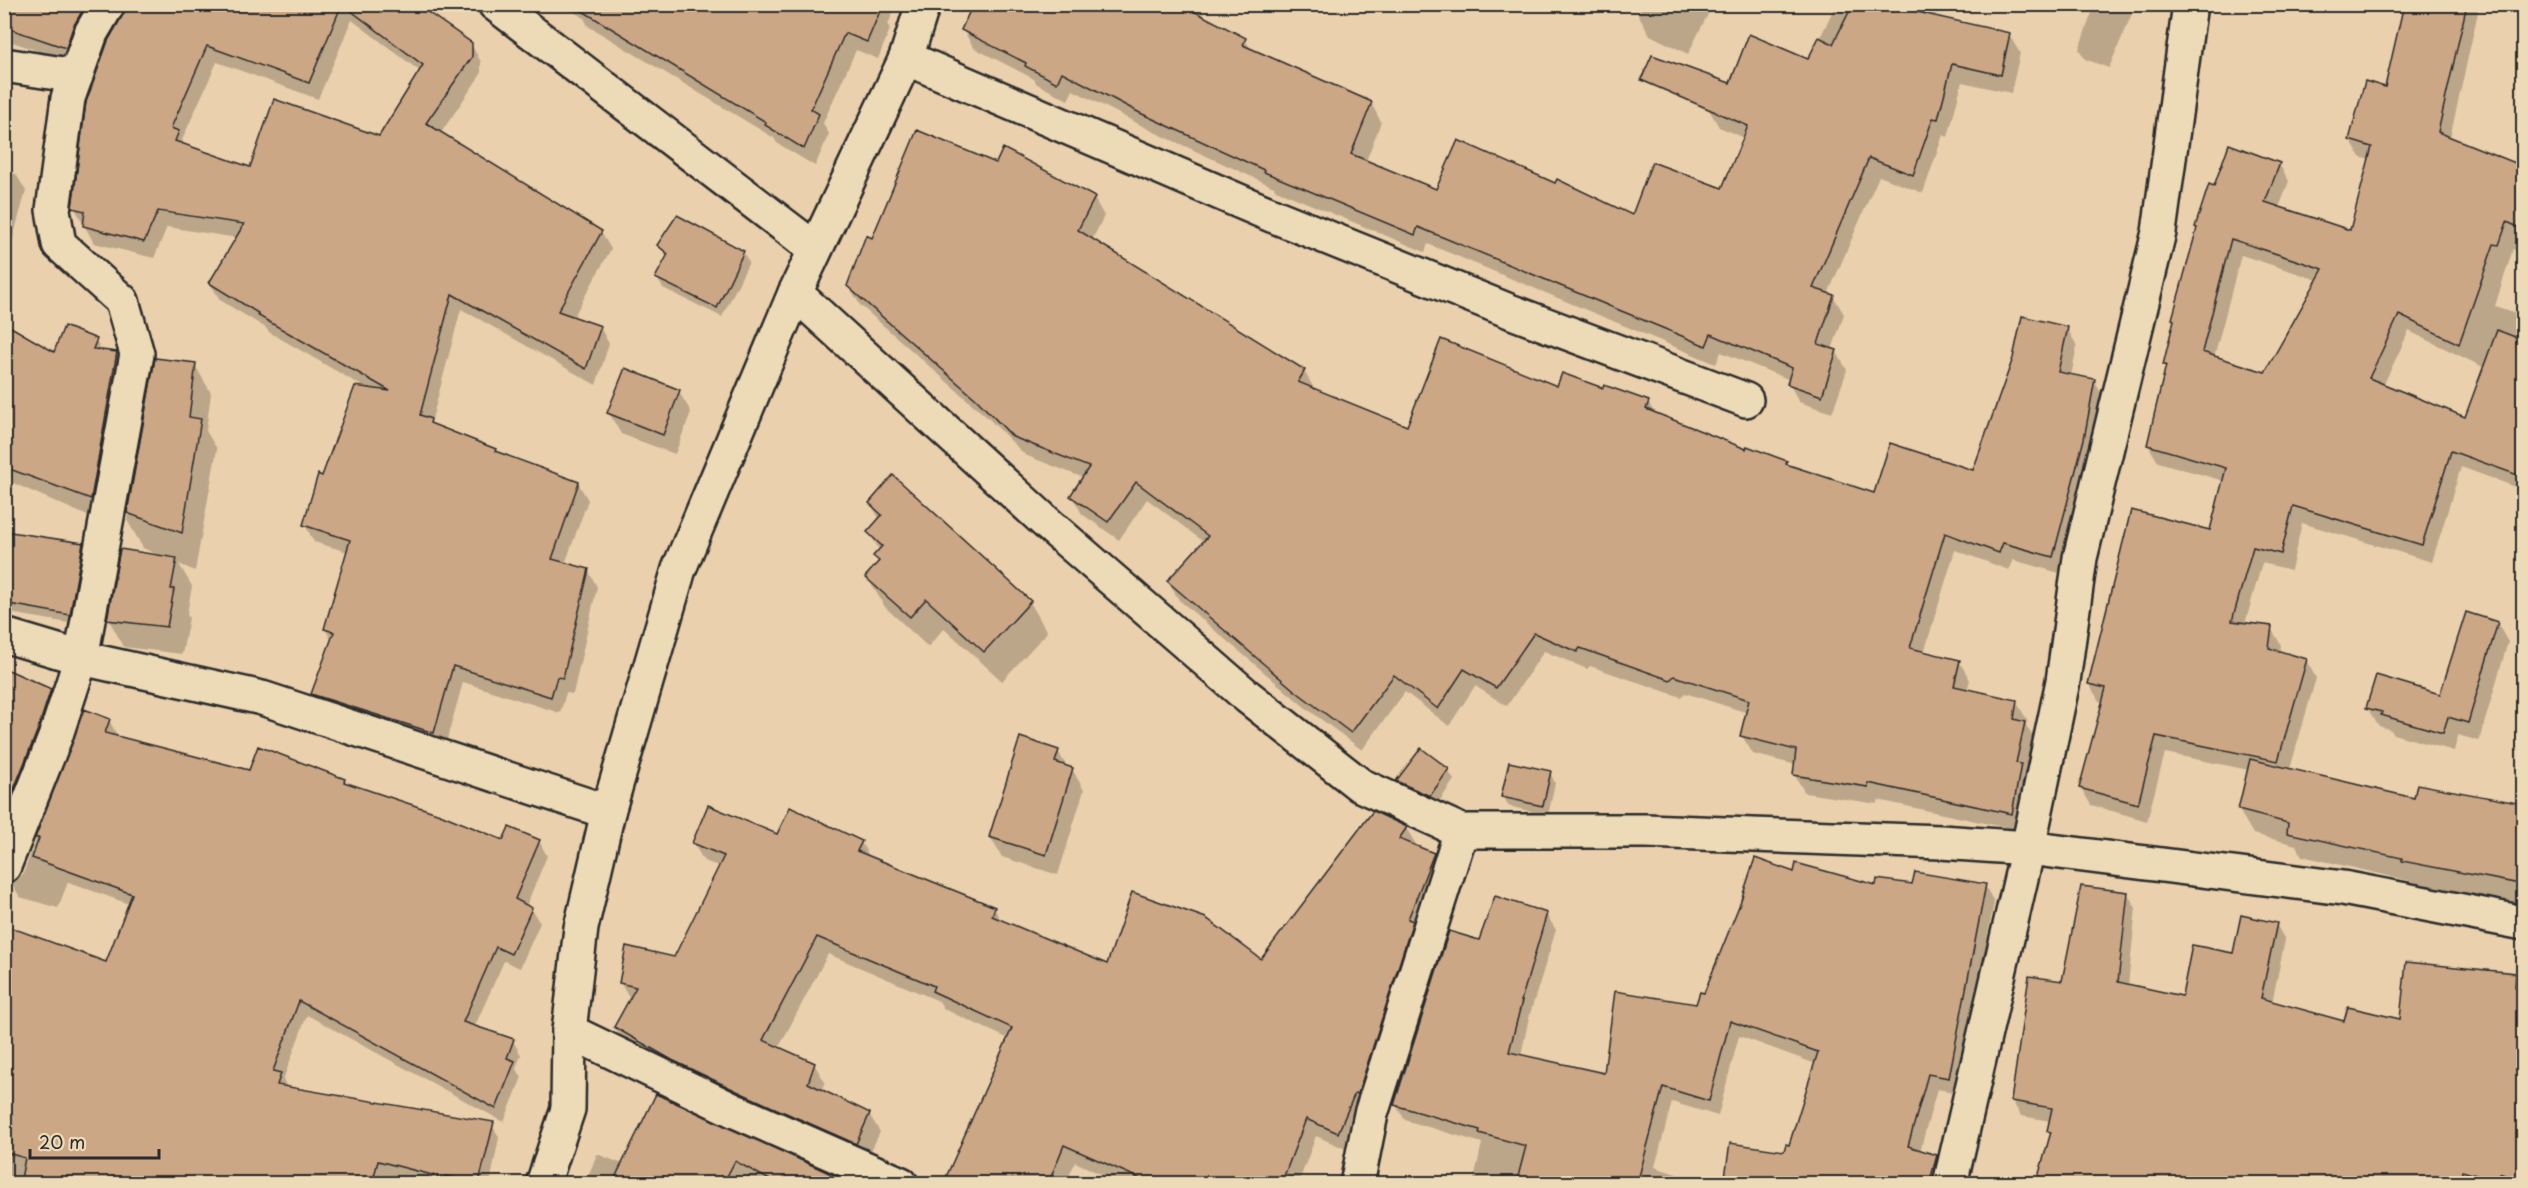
<svg xmlns="http://www.w3.org/2000/svg" width="2528" height="1188" font-family="'Playpen Sans',sans-serif">
  <rect width="100%" height="100%" fill="#ead0ad"/>
  <filter id="ink" filterUnits="userSpaceOnUse"><feTurbulence type="fractalNoise" baseFrequency=".0167" numOctaves="2"/><feDisplacementMap in="SourceGraphic" scale="12" xChannelSelector="R" yChannelSelector="G"/><feConvolveMatrix kernelMatrix="1 2 1 2 8 2 1 2 1" color-interpolation-filters="sRGB"/></filter>
  <g filter="url(#ink)">
    <!-- shadow -->
    <g fill="#0003" fill-rule="evenodd">
      <polygon points="4,4 109,4 75,64 4,39"/>
      <path d="M414,4L471,44L481,62V74L440,134L601,232L611,249L573,318L600,327L609,344L596,385L461,309L431,423L433,426L497,453L578,483L588,500L565,564L588,570L597,587L573,694L566,693L560,713L463,682L444,750L323,711L313,694L332,641L325,629L348,552L314,542L305,525L323,478L369,390L269,332L266,328L220,300L210,283L237,238L167,227L154,258L94,243L74,207L128,5ZM352,20L421,72L380,138L251,169L187,147L182,140L217,62L318,99Z"/>
      <polygon points="560,4 896,4 888,25 890,29 878,59 856,50 823,123 829,134 815,166 777,143 774,138 588,26 584,18"/>
      <polygon points="1643,4 1713,4 1688,54 1650,35 1638,14"/>
      <polygon points="1830,4 1940,4 1934,18 2009,35 2020,53 2011,93 1962,82 1948,137 1943,135 1923,193 1879,176 1828,294 1833,296 1844,314 1832,350 1836,351 1847,370 1832,413 1799,402 1789,383 1790,380 1721,352 1716,364 1428,244 1425,252 1276,190 1274,187 1152,131 1073,90 1068,100 1037,84 1034,79 974,48 963,30 1245,39 1251,50 1371,103 1381,122 1366,161 1437,191 1632,217 1722,190 1745,138 1719,127 1708,108 1730,85 1809,61 1835,6"/>
      <polygon points="2095,4 2136,4 2109,68 2085,59 2079,49"/>
      <path d="M2406,4H2476L2478,12L2450,138L2524,167V253L2513,249L2495,306L2524,316V490L2461,467L2432,562L2302,523L2291,570L2262,563L2245,624L2271,628L2281,645L2280,653L2306,660L2316,678L2290,769L2443,806L2498,801L2524,806V906L2417,885L2415,882L2302,856L2296,845L2253,834L2239,810L2249,770L2165,753L2147,821L2091,805L2081,788L2104,702L2099,701L2089,684L2211,531L2224,481L2158,462L2148,445L2167,368L2165,364L2215,188L2279,164L2289,181L2279,208L2351,232L2370,160L2360,157L2350,140L2386,89ZM2241,255L2318,280L2266,374L2214,358ZM2409,331L2485,368L2466,419L2383,386Z"/>
      <polygon points="997,165 1094,198 1104,216 1092,240 1304,371 1315,390 1408,428 1558,388 1604,390 1648,402 1655,414 1747,451 1786,462 1789,467 1875,495 1974,472 2067,328 2077,346 2071,376 2094,381 2105,399 2063,574 2013,560 2009,570 1955,550 1924,653 1959,661 1970,680 1967,690 2016,701 2027,720 2026,725 2035,741 2022,831 1878,800 1878,804 1805,793 1794,774 1796,765 1753,754 1742,736 1748,713 1685,693 1681,697 1590,666 1587,669 1544,651 1507,706 1475,686 1449,726 1405,692 1362,750 1306,708 1179,600 1168,582 1204,542 1147,499 1119,540 1082,514 1072,496 1084,478 1025,455 988,418 860,305 849,286 872,240"/>
      <polygon points="4,172 16,174 26,191 4,270"/>
      <polygon points="658,245 743,252 749,262 722,317 663,288 657,278 668,258"/>
      <polygon points="4,325 55,354 96,341 102,352 116,354 126,370 99,521 4,479"/>
      <polygon points="157,359 195,365 211,393 206,431 217,449 195,571 179,564 192,586 187,614 189,618 182,654 124,647 109,620 160,556 143,548 127,520"/>
      <polygon points="679,392 691,412 675,454 621,434 609,413"/>
      <polygon points="870,503 1030,602 1047,632 1002,681 944,628 928,647 885,607 867,577 879,563 875,556 880,551 869,532 880,520"/>
      <polygon points="82,544 88,555 75,624 4,612 4,553"/>
      <polygon points="2497,623 2508,642 2479,741 2458,735 2454,751 2393,734 2391,730 2379,726 2368,708 2441,696"/>
      <polygon points="4,669 50,690 60,706 4,853"/>
      <polygon points="85,711 109,720 117,735 116,738 250,771 344,780 347,785 504,842 539,841 547,856 526,906 531,909 540,923 520,968 504,961 474,1028 513,1041 521,1055 516,1068 522,1077 504,1122 307,1015 283,1080 288,1088 491,1123 499,1137 490,1184 4,1184 4,934 106,964 129,904 68,882 58,908 20,897 12,884 23,874"/>
      <polygon points="1421,750 1448,770 1454,780 1436,806 1403,791 1398,781"/>
      <polygon points="1058,751 1067,767 1072,769 1084,790 1058,875 1002,857 990,837"/>
      <polygon points="1550,772 1555,783 1548,816 1509,806 1503,796"/>
      <polygon points="1373,813 1406,828 1417,846 1433,854 1444,872 1348,1150 1316,1136 1298,1184 1122,1184 1075,1162 1066,1184 944,1184 1009,1039 944,1009 939,1001 828,954 778,1049 814,1064 825,1082 821,1091 869,1114 880,1132 866,1161 626,1045 615,1027 630,1000 620,982 675,959 721,867 704,861 693,843 778,836 861,842 870,858 994,908 1002,922 1108,966 1261,961"/>
      <polygon points="1795,874 1878,886 1985,886 1994,902 1958,1093 1937,1089 1920,1151 1936,1156 1946,1172 1942,1184 1725,1184 1785,1153 1790,1146 1816,1064 1739,1036 1718,1116 1672,1102 1655,1167 1688,1178 1691,1184 1473,1184 1482,1143 1405,1120 1395,1104 1480,941 1546,914 1556,930 1529,1017 1521,1056 1605,1075 1697,1006"/>
      <polygon points="2127,893 2136,908 2128,986 2183,998 2234,955 2276,924 2285,940 2272,1003 2345,1023 2402,1021 2515,974 2518,979 2524,980 2524,1184 2464,1184 2427,1172 2052,1136 2049,1131 2051,1121 2021,1116 2012,1101 2063,983"/>
      <polygon points="656,1096 848,1184 585,1184 597,1154 623,1164"/>
    </g>
    <!-- building -->
    <g fill="#cca786" stroke="#2b2b2b" stroke-width="1.5" fill-rule="evenodd">
      <polygon points="4,4 86,4 73,27 66,48 4,27"/>
      <polygon points="127,4 342,4 309,83 207,46 171,128 179,131 175,141 250,167 274,99 379,136 423,65 342,4 416,4 472,43 472,57 426,123 602,231 558,311 601,326 586,369 452,294 420,415 431,419 430,423 496,449 495,451 579,482 552,559 589,569 563,678 557,677 551,697 453,666 434,733 311,694 334,632 324,629 350,540 303,525 318,474 322,476 355,386 390,391 257,315 258,313 209,283 244,224 158,211 144,242 83,226 85,211 72,208 86,102 108,41 124,13"/>
      <polygon points="571,4 883,4 867,42 845,33 811,109 819,114 804,149 765,125 766,122"/>
      <polygon points="973,4 1180,4 1246,38 1243,45 1372,102 1351,154 1436,189 1458,140 1555,183 1557,179 1632,215 1652,162 1722,188 1748,126 1641,80 1652,55 1730,83 1749,34 1808,59 1819,37 1833,44 1853,4 1921,4 1917,12 2010,33 2001,75 1952,64 1938,119 1933,118 1913,175 1869,158 1813,288 1834,295 1818,344 1837,350 1822,396 1787,384 1792,368 1711,334 1706,346 1418,227 1415,235 1264,172 1264,170 1140,113 1062,72 1057,83 1025,66 1026,63 961,30"/>
      <path d="M2404,4H2467L2438,132L2523,166V229L2507,222L2499,245L2494,244L2459,344L2399,315L2369,378L2465,417L2497,330L2523,340V477L2451,451L2422,545L2293,506L2281,554L2253,547L2232,621L2272,626L2269,648L2307,659L2278,761L2156,736L2138,804L2079,788L2106,688L2088,684L2131,510L2210,530L2226,468L2147,445L2166,365H2163L2174,320L2172,319L2197,228L2195,227L2209,184L2214,186L2229,144L2280,163L2265,202L2350,230L2372,147L2349,140L2365,81L2385,87ZM2231,239L2323,269L2265,372L2202,352Z"/>
      <polygon points="917,130 996,163 1003,148 1095,197 1078,230 1305,370 1298,382 1407,426 1441,339 1557,386 1562,373 1603,388 1604,385 1649,401 1646,409 1746,449 1747,446 1787,461 1786,464 1874,493 1890,443 1973,470 2013,358 2022,316 2068,327 2058,372 2095,379 2084,439 2053,557 2003,543 1999,553 1945,533 1910,648 1960,660 1954,686 2017,700 2014,719 2025,722 2016,763 2021,764 2012,814 1868,783 1868,787 1793,775 1796,750 1740,736 1749,700 1674,676 1670,680 1580,648 1577,652 1534,633 1496,688 1464,669 1438,709 1394,675 1351,733 1294,690 1167,581 1208,536 1136,482 1108,522 1070,496 1089,467 1013,437 976,399 847,286 866,235 872,238"/>
      <polygon points="677,215 744,251 717,308 655,278 668,254 657,245"/>
      <polygon points="4,323 54,352 64,326 97,339 93,349 117,352 91,499 4,467"/>
      <polygon points="155,358 196,363 189,417 201,419 182,533 127,513"/>
      <polygon points="625,368 680,390 663,435 607,413"/>
      <polygon points="893,475 1031,601 984,652 926,599 910,617 865,577 879,561 873,556 882,546 867,532 882,515 869,503"/>
      <polygon points="4,531 83,543 70,615 4,603"/>
      <polygon points="120,549 177,558 171,589 174,589 167,627 107,620"/>
      <polygon points="2466,612 2498,622 2468,723 2448,717 2443,733 2381,715 2382,712 2366,708 2376,675 2440,694"/>
      <polygon points="4,668 51,689 38,729 4,814"/>
      <polygon points="84,709 110,719 105,733 249,770 258,746 345,779 344,782 440,814 503,840 509,827 540,840 515,899 532,908 511,954 496,947 463,1022 514,1039 507,1058 515,1061 496,1109 299,1001 273,1071 281,1073 277,1085 494,1122 479,1182 445,1176 444,1178 378,1161 372,1184 20,1184 25,1158 4,1152 4,925 106,962 132,894 32,858 39,838 35,838"/>
      <polygon points="1020,737 1059,750 1055,762 1073,768 1046,855 989,837"/>
      <polygon points="1421,748 1449,769 1430,796 1396,781"/>
      <polygon points="2250,759 2414,798 2417,784 2523,804 2523,863 2520,884 2402,861 2402,858 2287,833 2288,823 2238,810"/>
      <polygon points="1509,762 1551,771 1543,806 1501,797"/>
      <polygon points="708,805 777,834 790,807 862,841 857,851 995,907 992,916 1107,964 1132,892 1206,918 1261,959 1373,811 1407,827 1399,839 1434,853 1408,919 1413,921 1358,1094 1355,1093 1338,1133 1306,1119 1281,1184 1152,1184 1064,1145 1048,1184 943,1184 1012,1028 932,991 934,986 817,937 763,1040 815,1063 808,1083 870,1113 856,1144 741,1093 672,1060 614,1027 636,987 619,983 626,946 674,957 724,856 692,843"/>
      <polygon points="1755,858 1794,872 1796,863 1876,885 1877,879 1912,884 1915,872 1986,884 1949,1078 1928,1074 1908,1146 1937,1155 1929,1184 1724,1184 1730,1143 1784,1151 1786,1144 1789,1145 1818,1052 1730,1021 1709,1101 1663,1087 1637,1184 1516,1184 1526,1146 1479,1133 1480,1130 1394,1105 1449,931 1479,940 1495,896 1547,913 1521,1001 1522,1001 1509,1052 1604,1073 1615,991 1696,1004 1700,992 1704,993 1739,906"/>
      <polygon points="2081,886 2128,892 2118,982 2182,996 2192,945 2233,953 2241,915 2277,923 2261,998 2344,1021 2348,1007 2400,1019 2406,962 2516,973 2515,987 2523,989 2523,1182 2499,1173 2496,1181 2462,1171 2460,1184 2036,1184 2051,1132 2047,1131 2052,1108 2011,1101 2029,976 2062,981"/>
      <polygon points="656,1094 840,1178 837,1184 777,1184 735,1161 723,1184 612,1184"/>
    </g>
    <g fill="none" stroke-linecap="round" stroke-linejoin="round">
      <!-- minor casing -->
      <g stroke="#2b2b2b" stroke-width="38">
        <g id="minor">
          <polyline points="495,4 815,249"/>
          <polyline points="906,58 1274,216 1512,312 1746,400"/>
          <polyline points="4,65 76,76"/>
          <polyline points="795,293 1048,524 1248,697 1360,785 1461,831 1645,831 1941,842 2028,848 2343,888 2524,923"/>
          <polyline points="4,635 81,658 262,698 608,812"/>
          <polyline points="4,866 56,735 81,658 137,354 122,301 59,244 53,210 68,98 91,33 108,4"/>
          <polyline points="569,1031 733,1110 901,1184"/>
          <polyline points="543,1184 568,1109 569,1031 581,928 608,812 679,569 795,293 906,58 923,4"/>
          <polyline points="1357,1184 1371,1114 1461,831"/>
          <polyline points="1950,1184 2028,848 2063,681 2080,558 2159,232 2190,4"/>
        </g>
      </g>
      <!-- minor -->
      <use href="#minor" stroke="#eddbb8" stroke-width="33"/>
    </g>
  </g>
  <!-- margin -->
  <rect width="2528" height="1188" fill="none" stroke="#eddbb8" stroke-width="24"/>
  <rect x="12" y="12" width="2504" height="1164" fill="none" stroke="#2b2b2b" stroke-width="2" filter="url(#ink)"/>
  <!-- scale -->
  <path d="M30 1149v9h129v-9" fill="none" stroke="#2b2b2b" stroke-width="3"/>
  <text x="39" y="1149" font-size="18" fill="#2b2b2b" stroke="#eddbb8" stroke-width="4.5" paint-order="stroke">20 m</text>
</svg>
